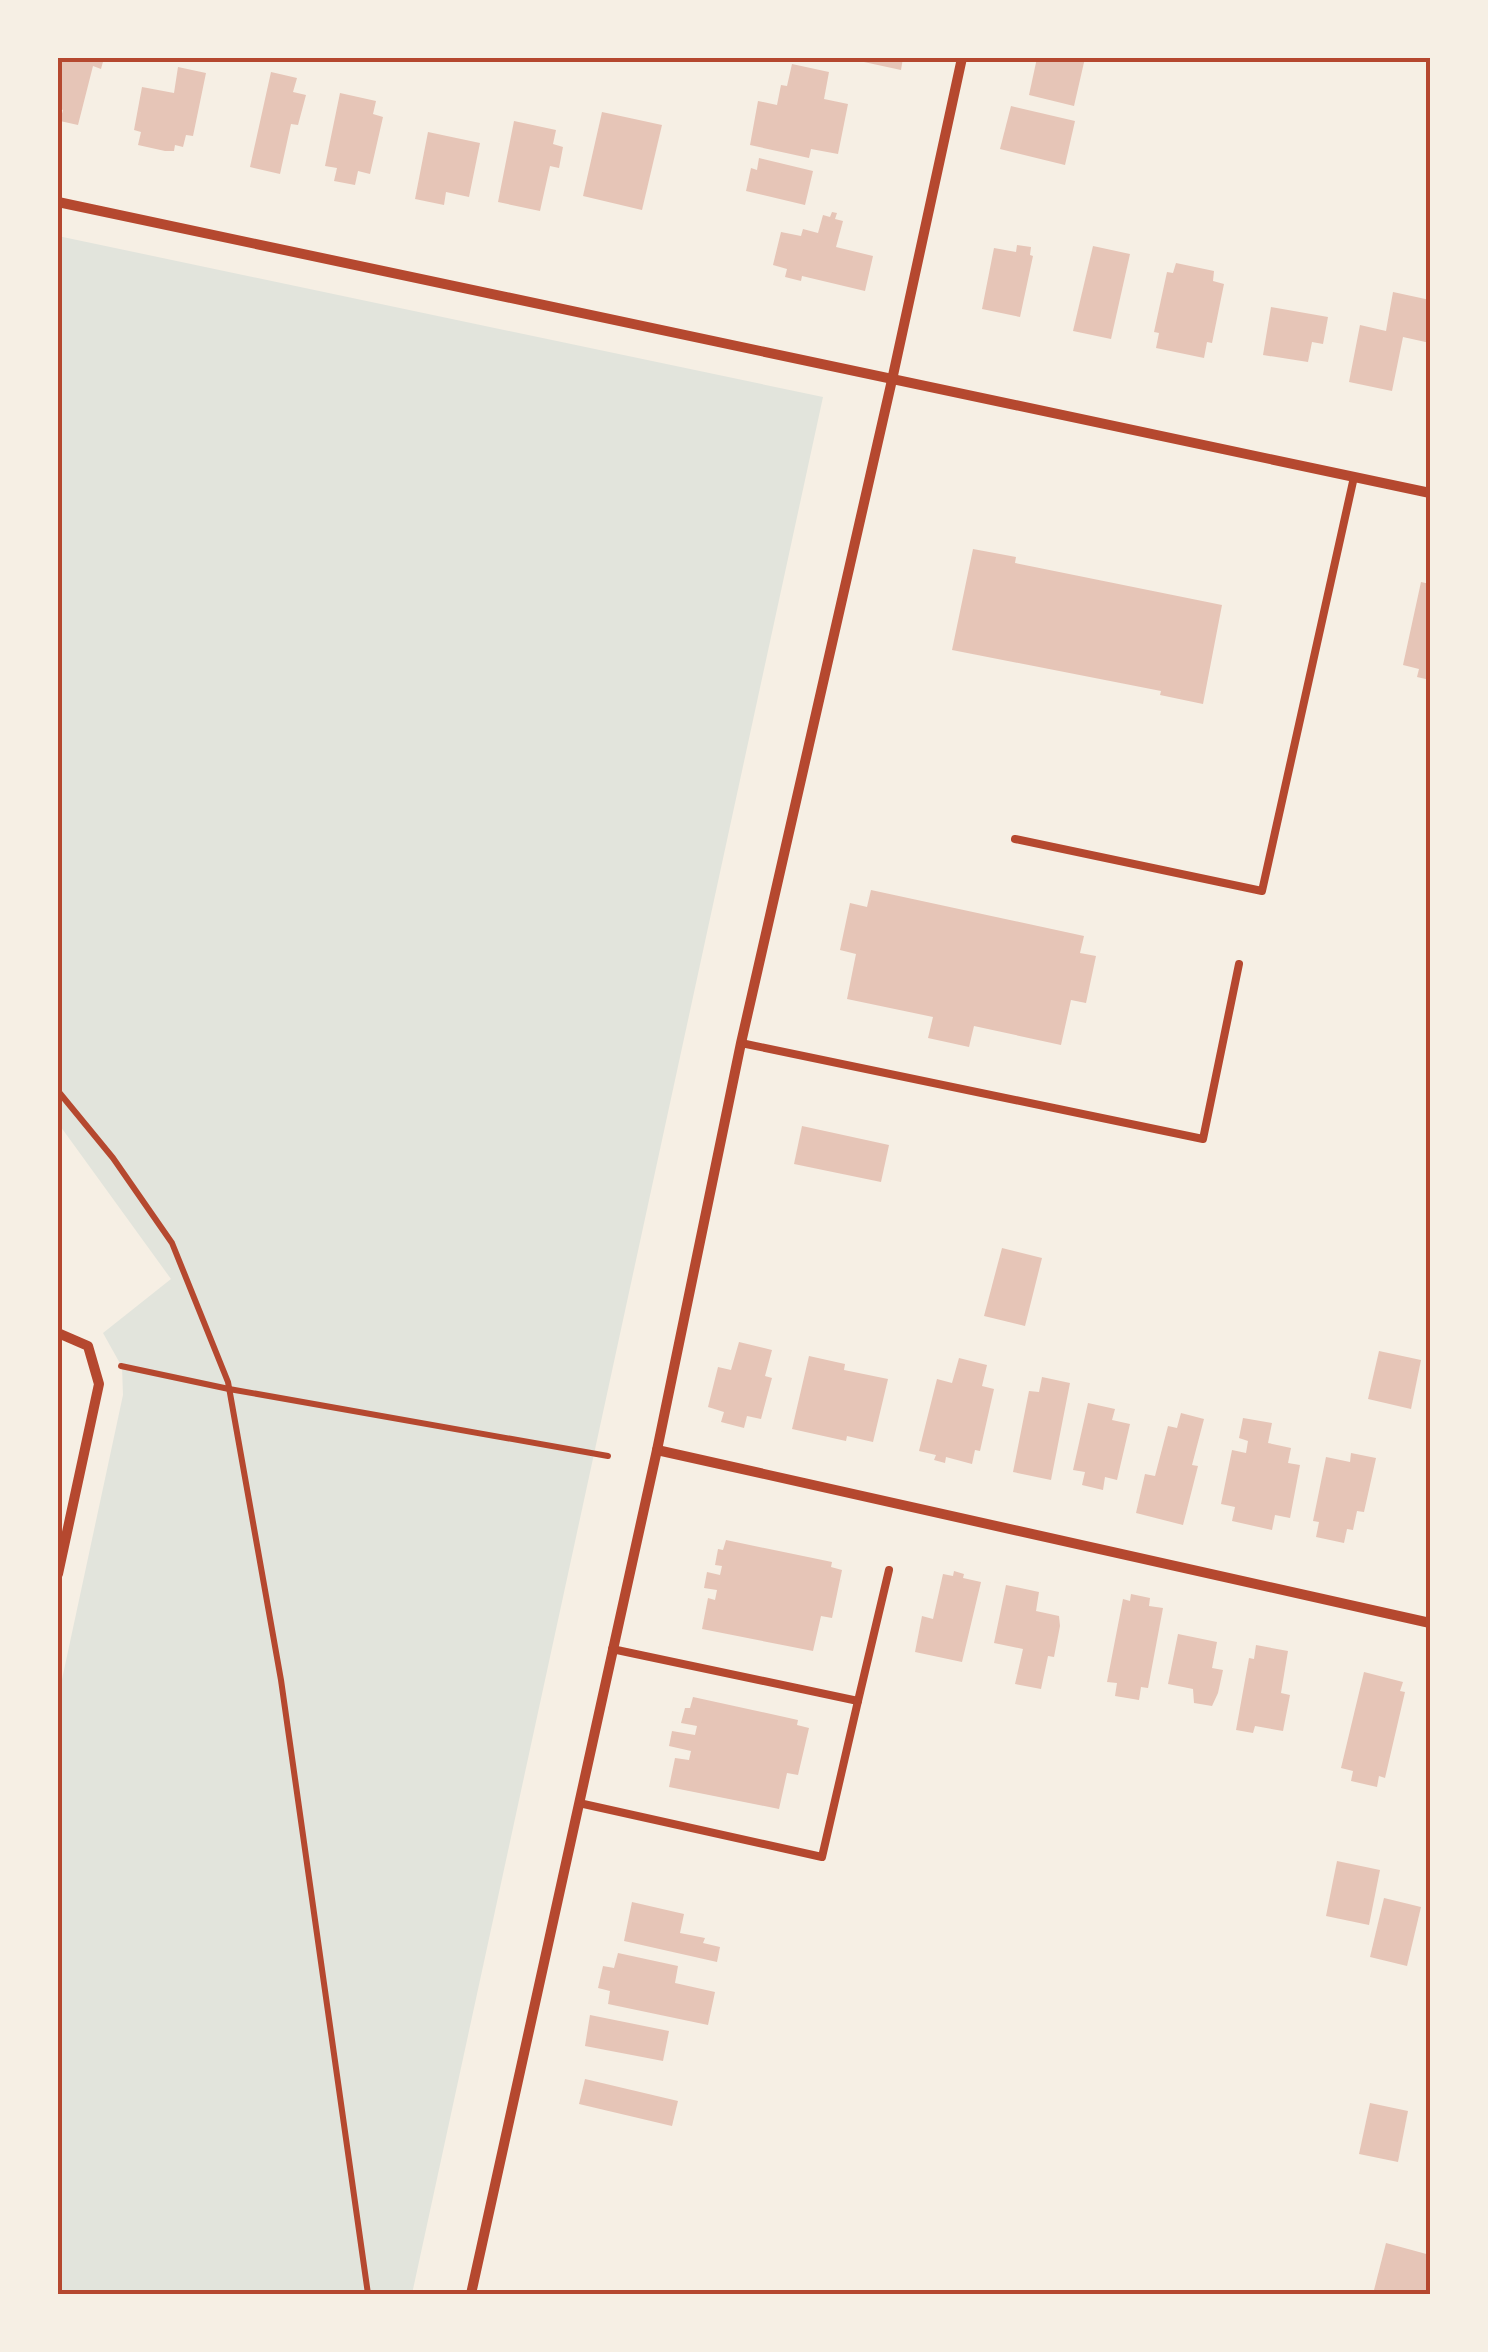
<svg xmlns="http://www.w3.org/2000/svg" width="1488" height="2352" font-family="'Fira Sans',sans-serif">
  <rect width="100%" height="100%" fill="#f6efe4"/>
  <!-- green -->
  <polygon fill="#e2e4dc" points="58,236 823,397 412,2294 58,2294 58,1698 123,1395 122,1367 103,1333 171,1279 58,1123"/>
  <!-- building -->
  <g fill="#e6c5b7">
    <polygon points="59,58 104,58 101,69 93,66 78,125 60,121 63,110 58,108"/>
    <polygon points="850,58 903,58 901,70 850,59"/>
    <polygon points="1037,58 1085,58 1074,106 1029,95"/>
    <polygon points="792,64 829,72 824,99 848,104 838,154 811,149 809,158 750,145 758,101 777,105 781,85 787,86"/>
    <polygon points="178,67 206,73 193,136 186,135 183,147 175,145 174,151 165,151 138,145 141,132 134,130 142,87 174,93"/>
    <polygon points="271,72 297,78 293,92 306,95 298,125 291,124 280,174 250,167"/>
    <polygon points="340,93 376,101 373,114 383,117 370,174 358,171 355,185 334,181 337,168 325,166"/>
    <polygon points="1011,106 1075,121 1065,165 1000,149"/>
    <polygon points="602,112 662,125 642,210 583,196"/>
    <polygon points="514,121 556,130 553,144 563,147 559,168 550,166 540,211 498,202"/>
    <polygon points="428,132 480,143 469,197 446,192 444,205 415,199"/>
    <polygon points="759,158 813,171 805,205 746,191 751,168 757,170"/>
    <polygon points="832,212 837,213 835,219 843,221 836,247 873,256 865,291 802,276 801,281 785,277 787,269 773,265 781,232 801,236 803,229 818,233 823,215 830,217"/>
    <polygon points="1017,245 1031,247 1030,255 1033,256 1020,317 982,309 994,248 1016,252"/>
    <polygon points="1093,246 1130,254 1111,339 1073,331"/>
    <polygon points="1176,263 1214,271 1213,281 1224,284 1212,343 1207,342 1204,358 1156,348 1159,333 1154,332 1167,272 1173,273"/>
    <polygon points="1393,292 1430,300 1430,343 1403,337 1392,391 1349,382 1360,325 1386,331"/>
    <polygon points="1271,307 1328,317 1323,344 1312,342 1308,362 1263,355"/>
    <polygon points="973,549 1016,557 1015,563 1222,605 1203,704 1160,695 1161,691 952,650"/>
    <polygon points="1421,582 1430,584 1430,680 1417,677 1419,669 1403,665"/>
    <polygon points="871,890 1084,936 1080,953 1096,956 1086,1003 1071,1000 1061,1045 974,1026 969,1047 928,1038 933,1017 847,999 856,954 840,950 850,903 867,907"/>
    <polygon points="802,1126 889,1145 881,1182 794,1164"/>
    <polygon points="1002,1248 1042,1258 1025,1326 984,1316"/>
    <polygon points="739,1342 772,1350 765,1376 772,1378 761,1419 747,1416 744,1428 721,1422 724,1412 708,1407 718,1367 731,1370"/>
    <polygon points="1379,1351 1421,1360 1411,1409 1368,1399"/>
    <polygon points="809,1356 845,1364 844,1370 888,1379 873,1442 847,1436 846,1441 792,1429"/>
    <polygon points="959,1358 987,1365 982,1386 994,1389 980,1451 975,1450 972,1464 946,1457 945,1463 934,1460 936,1455 919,1451 937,1379 952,1383"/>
    <polygon points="1042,1377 1070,1383 1051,1480 1013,1472 1029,1391 1039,1392"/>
    <polygon points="1088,1403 1115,1409 1112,1420 1130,1424 1117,1480 1105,1477 1103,1490 1082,1485 1085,1472 1073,1470"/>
    <polygon points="1181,1413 1204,1419 1192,1465 1198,1466 1183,1525 1136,1513 1145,1474 1155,1476 1168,1426 1177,1428"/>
    <polygon points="1243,1418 1272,1423 1268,1443 1291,1448 1288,1463 1300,1465 1290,1518 1275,1515 1272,1530 1232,1521 1235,1507 1221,1504 1232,1450 1246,1453 1248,1441 1239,1438"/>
    <polygon points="1351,1453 1376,1458 1364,1512 1357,1511 1353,1530 1347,1529 1344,1543 1316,1537 1319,1522 1313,1521 1326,1457 1350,1462"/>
    <polygon points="726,1540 832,1562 831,1567 842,1570 832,1618 821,1616 813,1651 702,1629 708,1598 715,1600 717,1590 704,1588 707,1572 720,1575 722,1566 715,1565 718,1549 723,1550"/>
    <polygon points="954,1571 964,1574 963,1578 981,1582 962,1662 915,1652 922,1616 933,1619 943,1574 953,1576"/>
    <polygon points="1006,1585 1039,1592 1036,1611 1059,1616 1060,1626 1054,1657 1048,1656 1041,1689 1015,1684 1023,1649 994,1643"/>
    <polygon points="1131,1594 1150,1598 1149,1606 1163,1608 1148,1688 1141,1687 1139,1700 1115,1696 1117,1683 1107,1682 1123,1599 1130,1601"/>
    <polygon points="1178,1634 1217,1642 1212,1668 1223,1670 1218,1693 1212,1706 1194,1703 1193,1689 1168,1684"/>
    <polygon points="1256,1645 1288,1651 1281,1693 1290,1695 1283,1731 1255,1726 1253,1733 1236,1730 1249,1658 1254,1659"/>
    <polygon points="1364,1672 1403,1682 1400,1691 1405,1692 1385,1778 1379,1776 1377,1787 1351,1781 1353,1771 1341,1768"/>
    <polygon points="693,1697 798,1720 797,1725 809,1728 798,1775 787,1773 779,1809 669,1787 675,1758 689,1760 691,1751 669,1746 672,1731 695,1735 697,1726 681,1723 685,1708 690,1708"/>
    <polygon points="1337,1861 1380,1870 1369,1925 1326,1916"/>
    <polygon points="1384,1898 1421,1907 1407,1966 1370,1957"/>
    <polygon points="632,1902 684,1914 680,1933 705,1938 703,1943 720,1947 717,1962 624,1941"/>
    <polygon points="618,1953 678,1966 675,1983 715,1992 708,2025 608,2004 610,1991 598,1988 603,1966 614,1968"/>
    <polygon points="590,2015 669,2031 663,2061 585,2046"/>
    <polygon points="585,2079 678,2101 672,2126 579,2104"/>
    <polygon points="1370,2103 1408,2111 1398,2162 1359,2154"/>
    <polygon points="1386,2243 1430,2255 1430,2294 1373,2294"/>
  </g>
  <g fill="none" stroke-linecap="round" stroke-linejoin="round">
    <!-- path -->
    <g stroke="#b5482f" stroke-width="6">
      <polyline points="58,1091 113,1158 172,1243 228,1382 281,1680 368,2294"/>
      <polyline points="121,1366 229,1389 608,1456"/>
    </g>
    <!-- service -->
    <g stroke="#b5482f" stroke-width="8">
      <polyline points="1015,839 1262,891 1354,477"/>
      <polyline points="741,1043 1203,1139 1239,964"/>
      <polyline points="612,1649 858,1701 889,1570"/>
      <polyline points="579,1803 822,1857 858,1701"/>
    </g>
    <!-- minor -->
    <g stroke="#b5482f" stroke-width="10">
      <polyline points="58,202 1430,493"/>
      <polyline points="58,1333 88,1346 99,1384 58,1574"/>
      <polyline points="657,1450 1430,1623"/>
      <polyline points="471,2294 657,1450 741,1043 892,380 962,58"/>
    </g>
  </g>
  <!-- border -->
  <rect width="1488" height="2352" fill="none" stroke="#f6efe4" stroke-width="120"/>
  <rect x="60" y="60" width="1368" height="2232" fill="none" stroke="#b5482f" stroke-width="4"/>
</svg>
